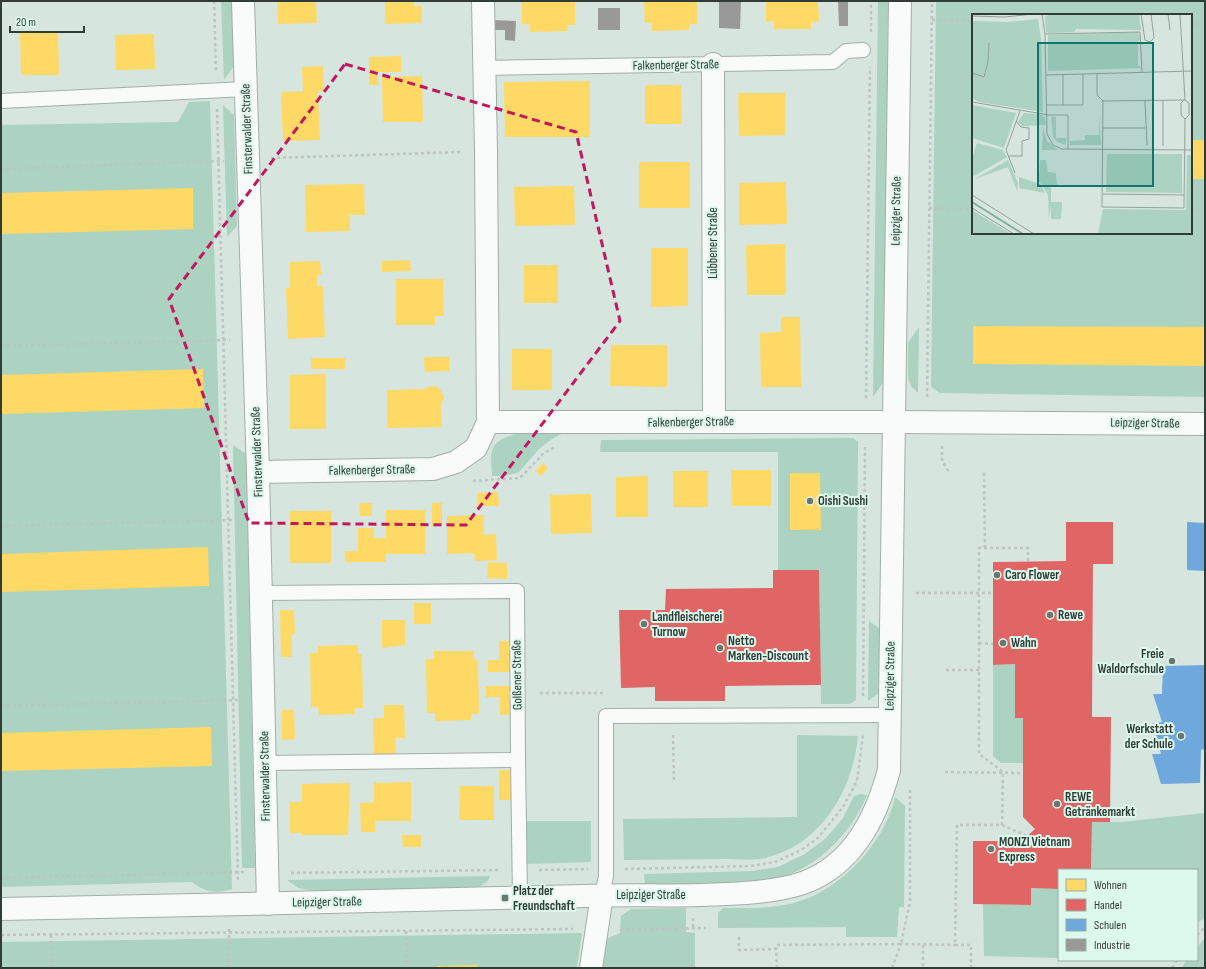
<svg xmlns="http://www.w3.org/2000/svg" width="1206" height="969" font-family="'Sofia Sans Condensed',sans-serif">
  <rect width="100%" height="100%" fill="#d6e5de"/>
  <!-- green -->
  <g fill="#acd2c1" fill-rule="evenodd">
    <polygon points="221,1 232,1 234,66 224,80"/>
    <polygon points="878,1 888,1 884,381 873,397"/>
    <path d="M936,1H1205V397L940,393L931,387ZM973,15H1191V233H973Z"/>
    <path d="M210,101L232,889C215,894 205,892 192,882L1,887V125L178,122L189,102Z"/>
    <polygon points="223,105 234,115 237,226 227,237"/>
    <polygon points="919,327 918,393 911,386 908,378 908,343"/>
    <path d="M565,432L552,439L539,449L519,472L505,476H492C492,467 489,454 494,446C505,429 547,432 565,432Z"/>
    <polygon points="853,438 858,442 856,700 850,704 821,704 819,570 778,570 778,452 600,452 601,440"/>
    <polygon points="233,445 246,454 255,868 242,868"/>
    <polygon points="869,621 880,629 880,692 868,701"/>
    <polygon points="1015,664 1015,717 1023,718 1023,763 1001,763 993,756 993,665"/>
    <path d="M797,735L858,736C853,790 821,845 765,858C753,861 737,859 725,859C691,859 658,860 624,860L623,819L797,817Z"/>
    <path d="M860,794L867,795C852,832 819,867 779,878C759,884 738,883 718,884C694,884 669,885 645,885L644,874L752,871L778,867L805,854L826,838L843,818L854,796Z"/>
    <path d="M895,797L905,806L904,907H899L897,937H846V927L718,928V913L723,908C747,908 771,909 794,903C840,891 885,843 895,797Z"/>
    <polygon points="1205,813 1205,918 1197,923 1197,870 1091,870 1092,822 1122,822"/>
    <polygon points="526,821 591,821 591,862 526,864"/>
    <polygon points="490,876 488,881 479,887 315,891 298,888 287,880"/>
    <polygon points="1031,888 1059,889 1059,958 984,956 983,904 1030,905"/>
    <polygon points="686,908 686,932 695,933 695,968 602,968 606,939 620,933 621,916 631,909"/>
    <polygon points="582,933 577,968 1,968 1,942"/>
    <polygon points="1205,938 1205,968 1182,968 1186,960 1197,960 1197,947"/>
  </g>
  <!-- homes -->
  <g fill="#ffd966">
    <polygon points="277,1 316,1 317,23 278,24"/>
    <polygon points="385,1 414,1 414,6 422,6 422,23 385,24"/>
    <polygon points="522,1 575,1 575,25 567,25 568,31 530,32 530,24 522,24"/>
    <polygon points="644,1 697,1 697,24 689,24 689,30 652,31 652,23 645,23"/>
    <polygon points="766,1 818,1 819,22 811,22 811,29 774,29 774,21 766,22"/>
    <polygon points="58,31 59,75 21,75 20,32"/>
    <polygon points="154,34 155,69 116,70 115,35"/>
    <polygon points="401,56 401,72 378,72 378,85 369,85 369,57"/>
    <polygon points="323,66 324,91 318,91 320,140 283,141 281,92 303,91 302,67"/>
    <polygon points="422,76 423,122 383,122 382,77"/>
    <polygon points="590,81 590,137 505,137 504,82"/>
    <polygon points="645,85 681,85 682,124 645,124"/>
    <polygon points="738,93 785,93 785,135 739,136"/>
    <rect x="1191" y="140" width="14" height="39"/>
    <rect x="639" y="162" width="51" height="46"/>
    <polygon points="786,182 787,224 739,225 739,183"/>
    <polygon points="364,184 365,215 350,215 350,231 306,232 305,185"/>
    <polygon points="574,186 575,225 515,226 514,187"/>
    <polygon points="193,188 193,229 1,234 1,193"/>
    <polygon points="785,244 786,295 747,295 746,245"/>
    <polygon points="651,248 688,248 688,306 651,307"/>
    <polygon points="410,260 411,271 382,272 382,261"/>
    <polygon points="320,261 321,275 317,275 317,286 323,286 325,337 288,339 286,288 290,288 290,262"/>
    <rect x="524" y="265" width="34" height="38"/>
    <polygon points="396,279 443,279 444,316 435,316 435,325 396,325"/>
    <polygon points="781,317 800,317 801,387 761,387 760,333 781,332"/>
    <polygon points="973,326 1205,327 1205,366 973,364"/>
    <polygon points="611,345 667,345 667,387 610,386"/>
    <rect x="512" y="349" width="40" height="41"/>
    <polygon points="424,357 449,357 449,371 425,372"/>
    <rect x="311" y="358" width="34" height="11"/>
    <polygon points="203,369 204,408 1,414 1,375"/>
    <polygon points="326,374 326,429 290,429 290,375"/>
    <polygon points="431,386 438,387 443,394 444,398 441,403 442,427 387,428 387,390 425,389"/>
    <polygon points="543,463 548,468 541,476 535,471"/>
    <polygon points="731,470 771,470 771,506 732,506"/>
    <rect x="673" y="471" width="35" height="36"/>
    <polygon points="790,473 820,473 821,530 790,530"/>
    <polygon points="648,476 648,517 616,517 616,477"/>
    <polygon points="498,492 499,506 478,506 477,493"/>
    <polygon points="591,494 592,533 551,534 550,495"/>
    <polygon points="359,503 372,503 372,516 360,516"/>
    <rect x="432" y="503" width="10" height="23"/>
    <polygon points="386,510 425,510 425,554 386,554 386,562 345,562 345,551 358,551 358,528 374,528 374,538 386,538"/>
    <rect x="290" y="511" width="41" height="52"/>
    <polygon points="484,515 484,535 496,534 497,560 475,561 474,553 447,554 447,516"/>
    <polygon points="208,547 209,586 1,592 1,554"/>
    <polygon points="488,562 507,563 507,579 487,578"/>
    <rect x="414" y="603" width="17" height="21"/>
    <polygon points="280,610 294,610 295,634 292,634 292,657 281,657"/>
    <polygon points="382,620 405,620 405,645 382,648"/>
    <polygon points="499,641 510,641 510,672 488,672 488,660 499,660"/>
    <polygon points="358,645 358,654 362,654 363,708 355,708 355,714 319,715 318,707 311,707 310,653 318,653 318,646"/>
    <polygon points="434,651 474,651 474,660 478,659 479,714 471,714 471,720 435,721 435,713 427,713 426,659 434,659"/>
    <polygon points="486,686 510,686 511,715 500,715 500,697 486,697"/>
    <polygon points="384,705 404,705 405,738 395,738 396,757 374,757 373,718 384,718"/>
    <polygon points="282,710 294,710 295,739 282,740"/>
    <polygon points="211,727 212,766 1,771 1,733"/>
    <rect x="499" y="770" width="14" height="30"/>
    <polygon points="411,782 411,821 375,821 375,832 361,832 360,803 374,802 374,783"/>
    <polygon points="350,783 348,835 302,835 302,833 290,833 290,802 302,802 302,784"/>
    <polygon points="460,786 494,786 494,820 459,820"/>
    <polygon points="402,835 421,835 421,847 403,847"/>
    <polygon points="477,965 477,968 437,968 437,966"/>
  </g>
  <!-- shops -->
  <g fill="#e06666">
    <polygon points="1066,522 1113,522 1113,564 1093,564 1092,717 1111,717 1110,822 1092,822 1091,870 1059,870 1059,889 1031,888 1031,905 973,904 973,841 1022,841 1035,829 1023,817 1023,718 1015,718 1015,664 993,665 993,562 1066,561"/>
    <polygon points="773,570 819,570 821,685 725,686 725,701 655,701 655,687 621,688 619,610 665,610 666,589 773,588"/>
  </g>
  <!-- schools -->
  <g fill="#6fa8dc">
    <polygon points="1187,522 1205,523 1205,571 1187,570"/>
    <polygon points="1205,665 1205,749 1201,750 1200,783 1161,784 1152,754 1161,754 1153,723 1162,722 1153,694 1162,694 1163,666"/>
  </g>
  <!-- industry -->
  <g fill="#999">
    <polygon points="719,1 741,1 740,29 719,28"/>
    <polygon points="838,1 848,1 848,26 839,26"/>
    <rect x="598" y="8" width="22" height="22"/>
    <polygon points="493,20 516,21 515,41 505,40 505,30 493,30"/>
  </g>
  <g fill="none" stroke-linecap="round" stroke-linejoin="round">
    <!-- lane casing -->
    <g stroke="#a2aea9" stroke-width="16">
      <g id="lane">
        <polyline points="485,68 833,62 846,51 863,50"/>
        <polyline points="1,101 246,89"/>
        <polyline points="261,593 517,591 518,760 265,763"/>
        <polyline points="518,760 520,897"/>
        <polyline points="602,895 606,876 606,716 890,715"/>
      </g>
    </g>
    <!-- street casing -->
    <g stroke="#a2aea9" stroke-width="24">
      <g id="street">
        <polyline points="243,1 258,472 268,904"/>
        <polyline points="483,1 486,151 488,422"/>
        <polyline points="713,64 714,422"/>
        <polyline points="258,472 433,469 456,462 476,448 488,422 893,422 1205,424"/>
        <polyline points="591,968 602,895"/>
      </g>
    </g>
    <!-- secondary casing -->
    <g stroke="#a2aea9" stroke-width="24">
      <path id="secondary" d="M1,909C195,905 390,901 584,896C632,894 680,897 727,894C753,893 779,891 803,883C853,865 876,818 889,770L900,1"/>
    </g>
    <!-- path -->
    <g stroke="#bec4c2" stroke-width="2.5" stroke-dasharray="3 3" stroke-linecap="butt">
      <polyline points="214,1 216,70"/>
      <polyline points="932,20 973,21"/>
      <polyline points="1191,24 1205,24"/>
      <polyline points="871,32 871,1"/>
      <polyline points="217,109 238,880"/>
      <polyline points="271,158 462,152"/>
      <polyline points="1,169 224,161"/>
      <polyline points="929,208 973,209"/>
      <polyline points="1191,210 1205,210"/>
      <polyline points="1,346 230,340"/>
      <polyline points="927,397 932,1"/>
      <polyline points="866,398 870,67"/>
      <polyline points="942,446 942,461 949,472"/>
      <polyline points="984,473 985,548"/>
      <polyline points="473,481 520,478 544,453 555,447"/>
      <polyline points="821,502 865,502"/>
      <polyline points="1,526 236,520"/>
      <polyline points="916,593 993,593"/>
      <polyline points="979,643 993,644"/>
      <polyline points="946,670 979,670"/>
      <polyline points="540,693 606,693"/>
      <polyline points="863,696 865,445"/>
      <polyline points="1,706 240,700"/>
      <polyline points="673,735 674,783"/>
      <polyline points="945,772 1023,773"/>
      <polyline points="1002,825 1027,836"/>
      <polyline points="625,869 751,866 775,862 801,850 817,839 843,807 857,781 863,735"/>
      <polyline points="539,870 588,869"/>
      <polyline points="291,873 500,870"/>
      <polyline points="1,878 244,872"/>
      <polyline points="693,918 693,928"/>
      <polyline points="620,930 706,928"/>
      <polyline points="406,931 407,968"/>
      <polyline points="1,935 573,929"/>
      <polyline points="51,935 51,968"/>
      <polyline points="1197,935 1205,927"/>
      <polyline points="739,937 739,950 776,949"/>
      <polyline points="923,945 923,968"/>
      <polyline points="229,968 229,928"/>
      <polyline points="777,968 776,945 901,944 910,902 910,787"/>
      <polyline points="892,968 901,944 955,945"/>
      <polyline points="971,968 971,945 955,945 957,825 1002,825 1003,772 979,754 979,548 1028,548 1028,562"/>
      <polyline points="1172,968 1177,960"/>
    </g>
    <!-- lane -->
    <use href="#lane" stroke="#f9fbfa" stroke-width="14"/>
    <!-- street -->
    <use href="#street" stroke="#f9fbfa" stroke-width="22"/>
    <!-- secondary -->
    <use href="#secondary" stroke="#f9fbfa" stroke-width="22"/>
  </g>
  <!-- marked area -->
  <path fill="none" stroke="#c2185b" stroke-width="3" stroke-dasharray="8 5" stroke-linejoin="round" d="M345,64L576,132L620,321L466,525L249,523L169,299Z"/>
  <!-- markers -->
  <g fill="#6b7771" stroke="#ddf8ec" stroke-width="1.5">
    <circle cx="810" cy="501" r="4"/>
    <circle cx="997" cy="575" r="4"/>
    <circle cx="1050" cy="615" r="4"/>
    <circle cx="644" cy="624" r="4"/>
    <circle cx="1003" cy="643" r="4"/>
    <circle cx="720" cy="648" r="4"/>
    <circle cx="1172" cy="661" r="4"/>
    <circle cx="1181" cy="736" r="4"/>
    <circle cx="1057" cy="804" r="4"/>
    <circle cx="991" cy="849" r="4"/>
    <rect x="501" y="894" width="8" height="8" rx="2"/>
  </g>
  <g text-anchor="middle" dominant-baseline="central" stroke-width="4" stroke-linejoin="round" paint-order="stroke">
    <!-- street labels -->
    <g font-size="13" fill="#313c37" stroke="#ddf8ec">
      <text transform="translate(676 65) rotate(-1)">Falkenberger Straße</text>
      <text transform="translate(247 129) rotate(-92)">Finsterwalder Straße</text>
      <text transform="translate(896 211) rotate(-89)">Leipziger Straße</text>
      <text transform="translate(713 243) rotate(-90)">Lübbener Straße</text>
      <text transform="translate(691 422) rotate(-1)">Falkenberger Straße</text>
      <text transform="translate(1145 423) rotate(1)">Leipziger Straße</text>
      <text transform="translate(257 452) rotate(-92)">Finsterwalder Straße</text>
      <text transform="translate(372 470) rotate(-1)">Falkenberger Straße</text>
      <text transform="translate(517 675) rotate(-91)">Golßener Straße</text>
      <text transform="translate(890 676) rotate(-89)">Leipziger Straße</text>
      <text transform="translate(265 776) rotate(-91)">Finsterwalder Straße</text>
      <text x="651" y="895">Leipziger Straße</text>
      <text transform="translate(327 902) rotate(-1)">Leipziger Straße</text>
    </g>
    <!-- poi labels -->
    <g font-size="13" font-weight="bold" fill="#313c37" stroke="#ddf8ec" text-anchor="start">
      <text x="818" y="501">Oishi Sushi</text>
      <text x="1005" y="575">Caro Flower</text>
      <text x="1058" y="615">Rewe</text>
      <text x="652" y="617">Landfleischerei<tspan x="652" dy="15">Turnow</tspan></text>
      <text x="728" y="641">Netto<tspan x="728" dy="15">Marken-Discount</tspan></text>
      <text x="1011" y="643">Wahn</text>
      <text x="1164" y="654" text-anchor="end">Freie<tspan x="1164" dy="15">Waldorfschule</tspan></text>
      <text x="1173" y="729" text-anchor="end">Werkstatt<tspan x="1173" dy="15">der Schule</tspan></text>
      <text x="1065" y="797">REWE<tspan x="1065" dy="15">Getränkemarkt</tspan></text>
      <text x="999" y="842">MONZI Vietnam<tspan x="999" dy="15">Express</tspan></text>
      <text x="513" y="891">Platz der<tspan x="513" dy="15">Freundschaft</tspan></text>
    </g>
  </g>
  <!-- overview -->
  <g transform="translate(972 14)">
    <rect width="220" height="220" fill="#d6e5de"/>
    <path d="M82,0H167L169,16L104,15L102,18L77,19L74,18L73,2ZM66,5L69,25L71,98L7,88L0,84V7L37,8ZM166,18L169,26L166,27V50L169,54L76,57V21ZM0,91L44,99L32,134L0,124ZM52,99L70,101L73,104L74,111L50,112L46,108ZM127,100L129,131H98V127L113,126V121H127ZM79,103H84V124H94V131L85,128L81,123ZM71,114L75,127L86,136H70ZM5,129L31,136L35,143L2,162L0,161V144ZM135,140H210V179L134,178ZM215,141H220V220H126L131,195L214,196ZM36,146L46,169L45,177L36,153L3,165ZM68,146H74L76,158L84,159L85,173H79V188H90L89,205H79V191L77,205L76,181L67,167ZM47,163L68,170L73,179L47,174ZM0,196L39,220H0Z" fill="#acd2c1"/>
    <path fill="none" stroke="#83b09e" stroke-width="2" d="M0,188L51,220"/>
    <path fill="none" stroke="#94a19b" stroke-width="1" d="M12,0H36M70,0L73,20L75,120L81,131L90,135L220,136M169,0L173,26L178,28L182,24L179,0M196,0L198,16M0,2L33,3L61,0M73,20L168,18L170,59M0,59L12,63L16,48L17,29M125,60V81L131,87L130,193L212,194L213,105L217,101V89L213,86L208,0M74,61L220,57M91,61V91H111V60M191,86V132M212,86L209,89V101L213,105M131,87L213,86M173,87L175,131M0,88L77,101H96V135M75,91H91M131,114H173M36,142H50V127L57,125V114L49,113L44,107M43,159L34,136L48,97M131,180L212,181M0,181L62,220M0,194L42,220"/>
    <path fill="#0f766e" fill-opacity="0.15" stroke="#0f766e" stroke-width="2" d="M66,29H181V172H66Z"/>
    <rect width="220" height="220" fill="none" stroke="#313c37" stroke-width="2"/>
  </g>
  <!-- border -->
  <rect width="1206" height="969" fill="none" stroke="#313c37" stroke-width="4"/>
  <!-- legend -->
  <rect x="1058" y="869" width="140" height="92" fill="#ddf8ec" stroke="#98ada4"/>
  <rect x="1066" y="879" width="20" height="12" fill="#ffd966" stroke="#98ada4"/>
  <text x="1094" y="889" font-size="12" fill="#313c37">Wohnen</text>
  <rect x="1066" y="899" width="20" height="12" fill="#e06666" stroke="#98ada4"/>
  <text x="1094" y="909" font-size="12" fill="#313c37">Handel</text>
  <rect x="1066" y="919" width="20" height="12" fill="#6fa8dc" stroke="#98ada4"/>
  <text x="1094" y="929" font-size="12" fill="#313c37">Schulen</text>
  <rect x="1066" y="939" width="20" height="12" fill="#999999" stroke="#98ada4"/>
  <text x="1094" y="949" font-size="12" fill="#313c37">Industrie</text>
  <!-- scale -->
  <path d="M10 26v6h74v-6" fill="none" stroke="#313c37" stroke-width="2"/>
  <text x="16" y="26" font-size="12" fill="#313c37" stroke="#ddf8ec" stroke-width="3" paint-order="stroke">20 m</text>
</svg>
